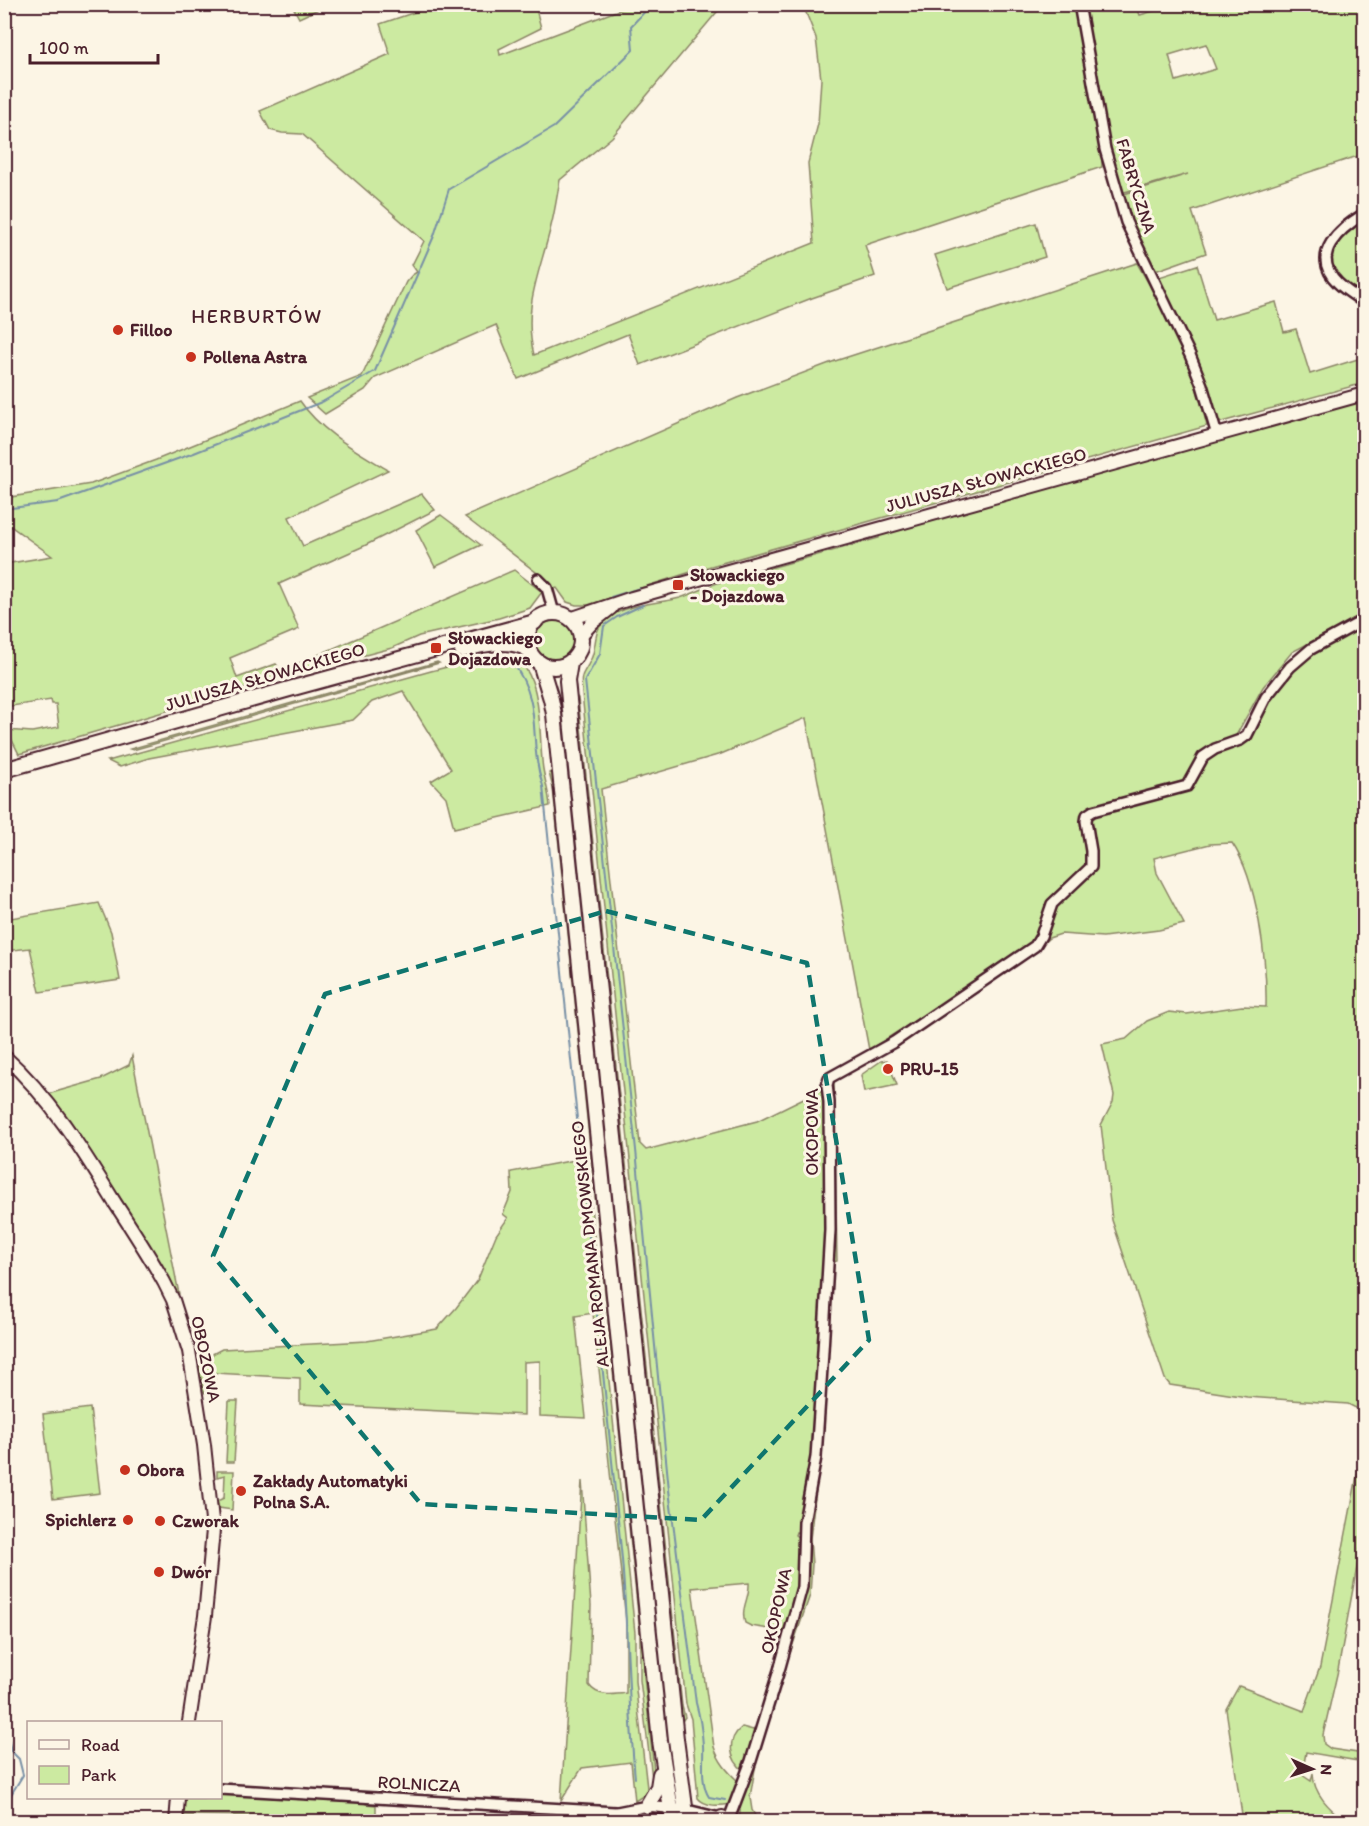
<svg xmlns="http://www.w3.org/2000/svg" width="1369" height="1826" font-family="Itim,sans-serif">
  <rect width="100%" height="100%" fill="#fcf5e5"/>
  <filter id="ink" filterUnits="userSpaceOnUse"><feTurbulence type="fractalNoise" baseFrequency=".0167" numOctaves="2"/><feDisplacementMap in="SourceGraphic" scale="12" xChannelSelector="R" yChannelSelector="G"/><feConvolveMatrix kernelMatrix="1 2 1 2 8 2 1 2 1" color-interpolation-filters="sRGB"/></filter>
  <g filter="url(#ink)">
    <!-- green -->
    <g fill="#cceaa1" stroke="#8b8466" stroke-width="1.5" fill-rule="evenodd">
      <path d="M1176,4L1364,5V154L1192,211L1206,253L1155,271L1131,228L1121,195L1188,174L1121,193L1105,122L1083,5H1136L1140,15ZM1206,44L1216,69L1176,81L1169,55Z"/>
      <polygon points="292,5 327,5 299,18"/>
      <path d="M436,5H535L541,28L499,49L500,55L632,5H757L753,7L722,6L612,137L560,180C557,195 555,211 551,226C540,273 522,306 534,355L814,243L808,163L818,124L821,79L816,38L803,5H1074L1101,141L1102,167L865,245L875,276L812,298L640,365L628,334L518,379L496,325L375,378L365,390L325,414L307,398L362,376L406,282L412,275L417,272L412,265L424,241L302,134L282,133L270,130L260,111L390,54L380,24Z"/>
      <polygon points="1364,217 1364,298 1337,278 1330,262 1330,255 1335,240"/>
      <polygon points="1036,223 1045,257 947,288 935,255"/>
      <path d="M1137,263C1167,314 1194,368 1207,426L697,570L588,605H576L567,602L557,588L553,589L550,583L465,517L737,398L835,361Z"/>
      <polygon points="1197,265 1214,320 1276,302 1284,332 1296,329 1310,374 1364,357 1364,383 1218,423 1157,281 1159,277"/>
      <path d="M1364,400V614L1292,652L1263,687L1234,739L1202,752L1194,762L1186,780L1088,809L1090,816L1187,789L1193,784L1205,759L1237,745L1282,681L1300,663L1321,648L1364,624V1412L1348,1404L1247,1397L1170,1385L1165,1379L1112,1220L1101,1125L1113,1102L1114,1095L1102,1044L1126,1039L1147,1021L1169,1012L1187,1014L1242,1006L1266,1007C1267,961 1258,881 1232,843L1210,844L1154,858L1157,873L1184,924L1159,930L1103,937L1061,934L1049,938L1037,949L1008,961L869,1050L806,718L721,754L601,789L640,1144L646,1150L757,1121L822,1089L826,1095L827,1220L817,1422L801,1534L796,1532L795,1535L799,1538L801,1578L788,1632L751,1626L745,1623C740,1608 750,1598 749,1583L692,1588L714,1747C719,1762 727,1771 739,1782L730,1804C721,1806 705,1807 698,1798L691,1719L686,1704L582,693C580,670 583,677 591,659C596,649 594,637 599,628C612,604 657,604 680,598C695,593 708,586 723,581L879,538V535Z"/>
      <path d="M300,401C321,432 357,451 388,470L289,517L303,546L422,494L435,510L364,546L279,584L299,629L230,658L237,678L276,664L281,671L514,570L542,592L530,608L499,618L419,636L392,648L308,670L19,754L7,730L32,732L59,727L56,704H52L51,700L5,707V564L52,556L5,522V498L91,484L156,460Z"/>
      <polygon points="441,515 481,545 435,567 416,530"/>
      <circle cx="555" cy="641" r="20"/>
      <path d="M505,655C546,662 538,740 543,769C545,781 549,793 550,806L454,828L446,797L431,781L451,769L403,691L372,702L353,720L149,758L120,767L108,761L431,671L483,658Z"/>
      <polygon points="437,662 439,663 133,750 130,749"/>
      <polygon points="574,694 578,698 682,1706 685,1717 683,1720 679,1710"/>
      <polygon points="563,696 676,1777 674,1777 663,1680 655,1640 557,697"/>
      <polygon points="552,771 556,787 643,1628 644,1676 655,1780 652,1778 640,1680 640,1633 553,788 549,773"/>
      <polygon points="9,903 11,918 99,903 111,932 120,980 40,992 30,948 5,951 5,904"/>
      <polygon points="132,1056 179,1294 176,1295 153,1251 97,1161 70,1120 48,1094 101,1079 129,1065"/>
      <polygon points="871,1059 834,1081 837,1261 834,1262 823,1431 810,1539 812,1564 810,1595 769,1714 758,1752 750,1797 752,1810 758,1821 748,1821 740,1816 740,1807 737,1806 787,1655 806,1531 823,1390 830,1081"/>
      <polygon points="887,1060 897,1085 864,1092 861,1075 881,1061"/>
      <path d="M586,1158L635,1633V1681L647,1788L646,1794L635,1801L631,1762L582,1768L561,1801L582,1481L591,1605L589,1685C597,1697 613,1695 626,1693V1621L593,1313L575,1316L586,1418L540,1416V1361L524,1362V1415L300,1404V1378L215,1373L214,1390L205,1393C185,1372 203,1358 222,1349L367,1341L437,1329L456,1308L478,1279L496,1235L508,1218L503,1214L512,1192L511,1172Z"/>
      <polygon points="229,1401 238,1401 234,1462 226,1462"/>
      <polygon points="90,1408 100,1493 53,1499 43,1414"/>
      <path d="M1364,1440V1529L1338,1670L1323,1735L1324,1744L1331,1749L1364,1754V1762L1306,1752L1302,1775L1311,1781L1313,1773C1313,1794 1330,1809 1345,1821H1243L1226,1709L1239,1686L1304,1711L1320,1667Z"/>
      <polygon points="217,1471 234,1471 232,1510 219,1508 217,1501 224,1498 225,1475 217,1477"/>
      <path d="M742,1727L757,1731L744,1771C729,1759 726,1740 742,1727Z"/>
      <polygon points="221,1793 365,1801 366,1804 376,1805 376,1821 363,1821 363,1817 180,1815 185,1798 220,1798"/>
    </g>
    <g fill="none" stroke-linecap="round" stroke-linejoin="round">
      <!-- stream -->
      <g stroke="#7890a6" stroke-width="2">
        <polyline points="4,509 58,502 194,453 324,401 375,371 434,236 449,189 554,127 633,50 631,26 652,4"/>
        <polyline points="611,597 640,588"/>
        <path d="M643,605L617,617L604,626L600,654L585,680L636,1150L669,1490L696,1703C700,1717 702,1731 703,1745C704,1761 700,1783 709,1797L725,1800"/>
        <path d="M512,662C545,705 527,740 543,786L622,1559C628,1632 628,1705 635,1778"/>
        <polyline points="4,1722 11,1751 19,1759 23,1775 4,1806"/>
      </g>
      <!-- minor casing -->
      <g stroke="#4a1f2b" stroke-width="14">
        <g id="minor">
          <polyline points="1079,4 1105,149 1126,222 1190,355 1202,385 1217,435"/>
          <polyline points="4,5 6,4"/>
          <path d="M1364,214C1341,228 1308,254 1338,283C1346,291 1356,296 1364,303"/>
          <polyline points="538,579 547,588 554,613"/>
          <polyline points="220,1789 615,1812 646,1819 707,1822"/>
          <polyline points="617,1812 647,1806 687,1810 724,1819"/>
          <polyline points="729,1819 751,1761 780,1667 802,1587 804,1522 816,1457 822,1368 830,1230 829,1102 827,1085 829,1078 894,1042 1035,946 1041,936 1052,904 1091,867 1091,851 1086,821 1087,815 1093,811 1187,786 1203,757 1215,749 1240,740 1247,735 1266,697 1290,667 1311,649 1364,620"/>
        </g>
      </g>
      <!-- tertiary casing -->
      <g stroke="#4a1f2b" stroke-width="16">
        <g id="tertiary">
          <polyline points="570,619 632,598 717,574 1364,394"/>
          <polyline points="581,635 593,622 611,608"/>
          <path d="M4,1056C50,1097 83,1151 115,1203C132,1229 149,1255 164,1282L173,1300L189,1351L204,1445L213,1530L205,1616L189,1722"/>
          <polyline points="176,1822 178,1798"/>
        </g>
      </g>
      <!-- secondary casing -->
      <g stroke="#4a1f2b" stroke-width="18">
        <g id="secondary">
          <circle cx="554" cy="640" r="27"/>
          <path d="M462,650C483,644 510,638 529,650"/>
          <polyline points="540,663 551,699 554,714 660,1741 673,1822"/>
          <polyline points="570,663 567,681 676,1739 687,1822"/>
          <polyline points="4,770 293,688 535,622"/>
          <polyline points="647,1806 658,1787 660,1774"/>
          <polyline points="717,1822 722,1818"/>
        </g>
      </g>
      <!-- minor -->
      <use href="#minor" stroke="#fcf5e5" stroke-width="9"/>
      <!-- tertiary -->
      <use href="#tertiary" stroke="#fcf5e5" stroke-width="12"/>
      <!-- secondary -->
      <use href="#secondary" stroke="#fcf5e5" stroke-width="14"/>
    </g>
  </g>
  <!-- marked area -->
  <path fill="none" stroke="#0f766e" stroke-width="4.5" stroke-dasharray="12 8" stroke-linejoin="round" d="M606,911L807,963L869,1340L701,1520L421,1504L213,1256L325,994Z"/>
  <!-- markers -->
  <g fill="#c8321e" stroke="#fcf5e5" stroke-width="2">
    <circle cx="118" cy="330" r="6"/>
    <circle cx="191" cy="357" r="6"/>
    <rect x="672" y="579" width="12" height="12" rx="3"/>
    <rect x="430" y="642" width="12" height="12" rx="3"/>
    <circle cx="888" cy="1069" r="6"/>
    <circle cx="125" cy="1470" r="6"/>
    <circle cx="241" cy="1491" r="6"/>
    <circle cx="128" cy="1520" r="6"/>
    <circle cx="160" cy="1521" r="6"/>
    <circle cx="159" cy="1572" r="6"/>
  </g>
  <g text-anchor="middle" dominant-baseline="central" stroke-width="6" stroke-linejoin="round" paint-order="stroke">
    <!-- street labels -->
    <g font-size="18" fill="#4a1f2b" stroke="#fcf5e5">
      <text transform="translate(1136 186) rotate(73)">FABRYCZNA</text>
      <text transform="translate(986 480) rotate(-15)">JULIUSZA SŁOWACKIEGO</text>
      <text transform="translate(265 677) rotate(-16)">JULIUSZA SŁOWACKIEGO</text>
      <text transform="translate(812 1132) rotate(-90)">OKOPOWA</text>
      <text transform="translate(590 1244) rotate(-96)">ALEJA ROMANA DMOWSKIEGO</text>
      <text transform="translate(206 1359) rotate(78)">OBOZOWA</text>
      <text transform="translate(776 1611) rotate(-77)">OKOPOWA</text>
      <text transform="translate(419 1784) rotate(3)">ROLNICZA</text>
    </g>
    <!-- poi labels -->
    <g font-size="18" font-weight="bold" fill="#4a1f2b" stroke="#fcf5e5" text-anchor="start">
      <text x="130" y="330">Filloo</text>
      <text x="203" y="357">Pollena Astra</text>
      <text x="690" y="575">Słowackiego<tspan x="690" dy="21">- Dojazdowa</tspan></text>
      <text x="448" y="638">Słowackiego<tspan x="448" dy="21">Dojazdowa</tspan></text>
      <text x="900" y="1069">PRU-15</text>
      <text x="137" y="1470">Obora</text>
      <text x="253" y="1481">Zakłady Automatyki<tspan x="253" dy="21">Polna S.A.</tspan></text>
      <text x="116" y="1520" text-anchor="end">Spichlerz</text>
      <text x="172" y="1521">Czworak</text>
      <text x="171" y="1572">Dwór</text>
    </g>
    <!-- neighbourhood labels -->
    <g font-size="20" letter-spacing="1.5" fill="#4a1f2b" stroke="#fcf5e5">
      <text x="257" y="316">HERBURTÓW</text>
    </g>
  </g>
  <!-- margin -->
  <rect width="1369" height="1826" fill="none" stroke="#fcf5e5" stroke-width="24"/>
  <rect x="12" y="12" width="1345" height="1802" fill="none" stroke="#4a1f2b" stroke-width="2" filter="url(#ink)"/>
  <!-- legend -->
  <rect x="27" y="1721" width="195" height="78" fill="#fcf5e5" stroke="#b59f9b" stroke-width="1.5"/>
  <rect x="39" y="1740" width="30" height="9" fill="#fcf5e5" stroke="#b59f9b" stroke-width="1.5"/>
  <text x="81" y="1751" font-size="18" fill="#4a1f2b">Road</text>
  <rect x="39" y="1766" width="30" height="18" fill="#cceaa1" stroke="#b59f9b" stroke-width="1.5"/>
  <text x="81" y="1781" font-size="18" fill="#4a1f2b">Park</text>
  <!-- north arrow -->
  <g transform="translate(1312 1769) rotate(93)" stroke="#fcf5e5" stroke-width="4.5" paint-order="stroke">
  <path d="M0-4.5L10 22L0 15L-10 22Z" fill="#4a1f2b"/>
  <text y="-9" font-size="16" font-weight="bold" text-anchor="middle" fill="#4a1f2b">N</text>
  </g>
  <!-- scale -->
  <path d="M30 54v9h128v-9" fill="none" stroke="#4a1f2b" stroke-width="3"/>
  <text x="39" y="54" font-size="18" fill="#4a1f2b" stroke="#fcf5e5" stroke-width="4.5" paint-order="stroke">100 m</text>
</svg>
